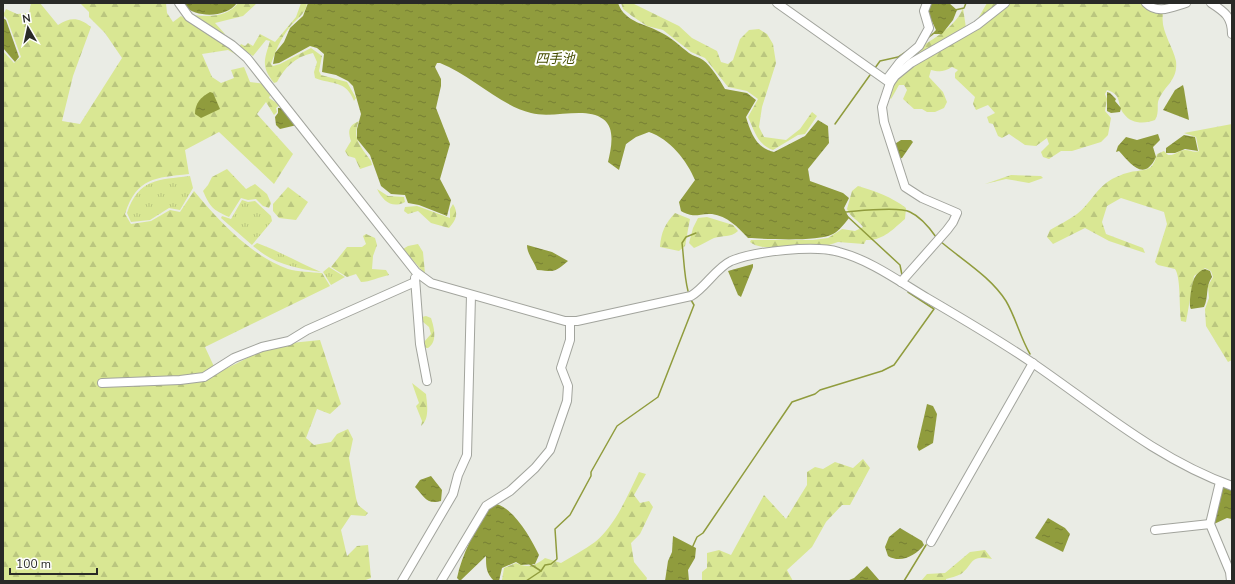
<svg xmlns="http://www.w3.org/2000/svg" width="1235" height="584" font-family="'Nunito Sans','Noto Sans JP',sans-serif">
  <defs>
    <pattern id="grass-tufts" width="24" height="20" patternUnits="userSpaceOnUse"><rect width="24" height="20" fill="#d9e793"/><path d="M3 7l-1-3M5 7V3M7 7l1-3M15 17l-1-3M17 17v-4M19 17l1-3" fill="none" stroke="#bac67f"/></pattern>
    <pattern id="forest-firs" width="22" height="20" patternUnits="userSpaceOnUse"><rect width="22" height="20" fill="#d9e793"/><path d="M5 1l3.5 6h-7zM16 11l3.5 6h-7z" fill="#bac67f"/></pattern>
    <pattern id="water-ripples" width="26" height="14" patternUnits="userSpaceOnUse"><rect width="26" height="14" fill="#909c3d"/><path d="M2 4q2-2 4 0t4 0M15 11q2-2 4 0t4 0" fill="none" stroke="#767f33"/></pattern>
  </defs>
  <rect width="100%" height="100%" fill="#eaece5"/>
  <!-- grass -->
  <g fill="url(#grass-tufts)">
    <path d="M190,176L193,188L180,210L169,208L150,220L131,222L127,213C139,178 158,180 190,176Z"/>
    <polygon points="242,200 248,202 255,201 271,216 272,221 252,245 221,218 222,216 231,219"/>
    <path d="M257,243C279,251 299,263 321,272C294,268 274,264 253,246Z"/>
    <polygon points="329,267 345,277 331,285 323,272"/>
  </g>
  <!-- forest -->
  <g fill="url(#forest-firs)">
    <path d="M31,3H40L58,25C70,17 79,17 91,27L73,76L62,121L80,124L122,58L105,33L89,17V12L80,3H166L167,13L173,22L181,16L224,43L244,59L228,50L202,54L212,77L221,83L234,78L231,70L244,67L250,82L266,84L271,93L269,98L280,105L276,108L277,112L274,115L266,102L257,114L293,154L274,184L219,132L185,150L189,174C155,178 137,177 125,214L131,224L151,221L170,210L180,212L194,191C218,220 251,256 288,269C298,272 311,272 322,273L330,286L205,347L217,373C232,366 247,358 262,351C279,343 302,342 320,340L341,404L330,414L317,409L306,438L314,445L331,442L337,434L348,429L353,439L349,458L356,498L358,505L368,513L365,516L351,515L341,530L347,556L357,546L368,545L371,578L363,581H3V51L14,63L21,57L7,19L3,15L6,9L17,14L29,13Z"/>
    <path d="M238,3H257L243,16L215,23L225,34L220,33L194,15C209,17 228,17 238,3Z"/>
    <path d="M301,3H307C306,15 295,19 289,28C281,38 275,52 271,64L273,66L280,64L311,48L322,56L319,71L321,75L347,82L356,98L354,101C346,80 333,85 315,78L314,72L317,62L313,53C295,57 285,67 277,82L274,83C261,66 264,61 270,41L266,40L253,56L239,47L241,44L245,46L248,43L253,46L260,34L275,42L296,17Z"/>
    <path d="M621,3H632L679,26L692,38L717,51L721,62L728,64L733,60L740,39L749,30L759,29L767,34L773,44L776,63L762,107L759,127L764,137L786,140L800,129L812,112L817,116L805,134L798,135L773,150C757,144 755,132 748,117L758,99L747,91L728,87L705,58L691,52L663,30L647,26L632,16L623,9Z"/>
    <path d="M987,3H1141L1145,7L1163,14C1160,30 1173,46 1176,61C1178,80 1166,84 1159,99C1156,105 1160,111 1155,120C1145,124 1131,124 1124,114C1116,104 1123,95 1107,90L1105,94L1107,99L1105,111L1111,118L1108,135L1101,142L1072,151H1061L1049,159L1043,157L1041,152L1049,144L1047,138L1036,146L1025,145L1009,134L1002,138L998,136L993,124L989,123L987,117L995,113L988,105L976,110L973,104L975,97L955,78V73L958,70L952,67C944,72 939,72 931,70L929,77L943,92L947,102L944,108L935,112H927L922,109H914L903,99L907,90L904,85H899L891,99L888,96C893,87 900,68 907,60C924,40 952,34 963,8L966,28L960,38L975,30L976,22Z"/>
    <path d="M359,121C351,138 362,148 371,161L372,165L360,169L355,158L348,156L345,151L351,141C348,131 348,126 359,121Z"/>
    <path d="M1232,124V360L1228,362L1206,326L1205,309L1209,298L1208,286L1213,277L1211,271L1205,268L1194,276L1186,322L1181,321C1179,308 1181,277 1175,269L1158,265L1155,262L1167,224L1164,212L1121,198L1107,206L1102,222L1106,234L1143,248L1145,253L1109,241L1085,228L1053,244L1047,237L1050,230C1058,225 1069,220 1077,214C1090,204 1097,187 1112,179C1117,177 1122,174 1127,173C1143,168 1152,175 1157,154L1164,151L1168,155C1175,156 1179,150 1185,150C1190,150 1194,153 1199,151L1196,137L1184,133Z"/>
    <path d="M227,169L246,189L255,184L267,194L271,203L269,208L263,206L256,199L248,200L241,198L229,217C213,210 210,207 203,191L208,185L212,177Z"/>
    <polygon points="1011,175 1041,176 1043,178 1029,183 1006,179 985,184"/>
    <path d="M858,186C875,191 892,197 906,208L905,219C893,229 883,241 866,240L864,244L838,242L829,245C811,246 762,253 750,242L751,240H813L828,238L842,229L855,231L863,227C858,220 851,218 847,209L852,191Z"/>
    <polygon points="288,187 308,202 296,220 279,218 273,211 273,204"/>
    <path d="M377,189L388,196L404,197L405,202C392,209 383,201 377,189Z"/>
    <path d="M453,204C459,214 456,220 449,228L431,223L418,211L408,214L404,211L405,207L417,206L450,218V209Z"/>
    <path d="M675,213L690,219L685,246L679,251L660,247C661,232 665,224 675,213Z"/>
    <path d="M707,217L733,225L738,231C730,238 723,235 714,238C707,241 702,245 694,248L689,243L693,228L698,218Z"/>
    <path d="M366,234L375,238L377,245L373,256L372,269L386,270L389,275C379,277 370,282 361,282L356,274L347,277L331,267L347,247H362L366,244L363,236Z"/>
    <polygon points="418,244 423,252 425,274 403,249 408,246"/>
    <path d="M426,316L431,318C434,327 438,342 428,348H425L424,342L431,334L429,327L422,321V317Z"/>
    <path d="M412,383L426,394C427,404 430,419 421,426L422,421L416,406L419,403Z"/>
    <polygon points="863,459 870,468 850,505 842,505 826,522 812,547 787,570 793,581 702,581 702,572 707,568 707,553 719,550 731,555 764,495 786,519 807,485 807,472 815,467 823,469 835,462 853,468"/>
    <path d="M639,472L646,474L634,495L640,503L649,501L653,507L640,534L631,543L634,562L647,578L646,581L502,580L504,568L516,563C528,569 536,565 545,558L561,563C572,556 584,550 595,542C615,526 628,495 639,472Z"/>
    <path d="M985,550L992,559C968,555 975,563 961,574C957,576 950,578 946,579V581H921L927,574L945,573L970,552Z"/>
  </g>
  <!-- water -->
  <g fill="url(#water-ripples)">
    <path d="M184,3H237C226,18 197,18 184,6Z"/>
    <path d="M308,3H618C625,23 647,24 662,33C672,38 680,46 689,53C693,56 699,57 703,60C711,66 720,80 725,89L747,93L756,100L746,117C751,133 756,148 774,152L805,136L818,120L828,126L829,143L808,169L810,181L843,193L849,198L844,208L849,218C845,223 839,231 833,234C818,242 767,239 748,238C738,227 727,216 712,214C698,213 695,219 681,211L679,202L695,180C687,161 670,139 649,132L636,137L626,144L619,170L608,162C611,149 616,128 603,119C586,106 553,119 531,113C499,105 471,75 440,63H437L435,67L441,79V86L436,108L450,144L440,179L451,200L447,216L419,205L408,203L405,195L391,194L381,186L370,155L357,139V129L361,114L353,86L348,81L336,75L322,72L324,54L317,48L310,46L279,63L273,64L275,53L284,42L290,28L303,16Z"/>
    <polygon points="931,3 949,3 957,10 953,20 942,34 932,34 936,30 928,13"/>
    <polygon points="3,18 6,20 19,57 15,62 3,48"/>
    <polygon points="1183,85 1184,89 1189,120 1163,110 1175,90"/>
    <path d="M210,92L213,93L220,109L201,118L195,114C195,103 201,97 210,92Z"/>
    <polygon points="1107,92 1110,93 1116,99 1115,101 1121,108 1120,112 1111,113 1107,111"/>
    <polygon points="278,108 283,108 297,125 280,129 276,125 275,117 278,113"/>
    <path d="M1158,134L1160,140L1153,147L1156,157C1144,183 1130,163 1119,151L1116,152L1118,146L1126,137L1137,140Z"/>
    <polygon points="1184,135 1195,137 1198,151 1185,149 1175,153 1166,153 1166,148"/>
    <polygon points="901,140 911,140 913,142 902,158 897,159 893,145"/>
    <path d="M527,245L552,252L568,261C553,274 554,271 537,270C534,261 527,254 527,245Z"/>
    <polygon points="753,264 753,267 741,297 738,295 728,271"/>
    <path d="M1205,269L1210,271L1212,277C1205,287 1209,297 1204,307L1191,309C1188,305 1192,281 1195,277C1197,273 1201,270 1205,269Z"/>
    <polygon points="927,404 933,406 937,414 933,443 919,451 917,447"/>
    <path d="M431,476L442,490L441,501C426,505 424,496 415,487L420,480Z"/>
    <polygon points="1222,485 1232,489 1232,519 1227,518 1214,524"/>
    <path d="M493,503C513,506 531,538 539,555L535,564L521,565L516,562L502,568L499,581H494C486,573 486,567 486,556L460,581L457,578C462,553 478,524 493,503Z"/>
    <polygon points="1048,518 1065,528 1070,534 1063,552 1035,538"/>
    <path d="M900,528L922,541L924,545C916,555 901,564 888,556L885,547L889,537Z"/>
    <polygon points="673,536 696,548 695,558 688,570 689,581 665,581 668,561 672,552"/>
    <polygon points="867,566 880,581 847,581 854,578"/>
  </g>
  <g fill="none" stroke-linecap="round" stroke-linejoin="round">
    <!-- stream -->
    <g stroke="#909c3d" stroke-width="1.5">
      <polyline points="955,10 964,8 966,3"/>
      <polyline points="929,37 933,34"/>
      <polyline points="875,68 880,61 898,57 907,51"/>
      <polyline points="835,124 870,75"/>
      <path d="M845,212C859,211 899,206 910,212C921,217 929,227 936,237"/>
      <polyline points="847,216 900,265 902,275"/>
      <path d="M940,241C962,260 990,276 1006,301C1016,318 1020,337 1030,354"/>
      <path d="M688,291C684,275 684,259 682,243L686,237L696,233"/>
      <polyline points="692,548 697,537 703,533 792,402 815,394 820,390 882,371 894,365 934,309 908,292"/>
      <polyline points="530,564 541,571 545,565 551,564 557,559 555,529 570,515 591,476 591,472 617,426 658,397 694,305 691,300"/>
      <polyline points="526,581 541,571"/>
      <polyline points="904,581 926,545"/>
    </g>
    <!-- minor casing -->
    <g stroke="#a2a49d" stroke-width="10">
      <g id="minor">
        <path d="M179,3L189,17L232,45L247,58L416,272L431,283L565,321H577L691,296C706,287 716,268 731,261C755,251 815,245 839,252C870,260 900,282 927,298C963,319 999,340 1034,364C1098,408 1157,459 1232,486"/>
        <polyline points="777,3 890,83"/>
        <path d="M1146,3C1158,15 1172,7 1186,3"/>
        <path d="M1211,3C1225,12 1232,17 1232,34"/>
        <polyline points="887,79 900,62 919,46 929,28 924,11 927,3"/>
        <polyline points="415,278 420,344 427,381"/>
        <polyline points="901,282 947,230 953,222 957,213 922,198 905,187 884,122 882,107 890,83 895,76 911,63 977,25 1005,3"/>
        <polyline points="102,383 180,380 204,377 234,358 262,347 289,341 307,330 415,282"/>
        <polyline points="1220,482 1210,524 1230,572 1231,581"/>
        <polyline points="1155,530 1210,524"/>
        <polyline points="931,542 1033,363"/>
        <polyline points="402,581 453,494 458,475 467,455 471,295"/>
        <polyline points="441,581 486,506 510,491 535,468 550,450 567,401 568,386 561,368 570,340 570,321"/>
      </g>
    </g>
    <!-- minor -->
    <use href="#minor" stroke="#fff" stroke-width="8"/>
  </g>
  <g text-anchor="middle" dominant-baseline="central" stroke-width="4" stroke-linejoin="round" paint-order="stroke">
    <!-- water labels -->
    <g font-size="13" font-style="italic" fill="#454d01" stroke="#fffffe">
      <text x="555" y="59">四手池</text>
    </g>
  </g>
  <!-- border -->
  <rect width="1235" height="584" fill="none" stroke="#292a27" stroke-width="8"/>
  <!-- north arrow -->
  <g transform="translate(28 28) rotate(351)" stroke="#fffffe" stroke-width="3" paint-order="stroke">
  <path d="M0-3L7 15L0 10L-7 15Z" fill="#292a27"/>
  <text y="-6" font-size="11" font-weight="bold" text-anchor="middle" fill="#292a27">N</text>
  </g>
  <!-- scale -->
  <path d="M10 568v6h87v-6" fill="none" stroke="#292a27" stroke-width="2"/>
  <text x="16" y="568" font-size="12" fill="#292a27" stroke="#fffffe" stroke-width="3" paint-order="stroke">100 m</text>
</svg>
